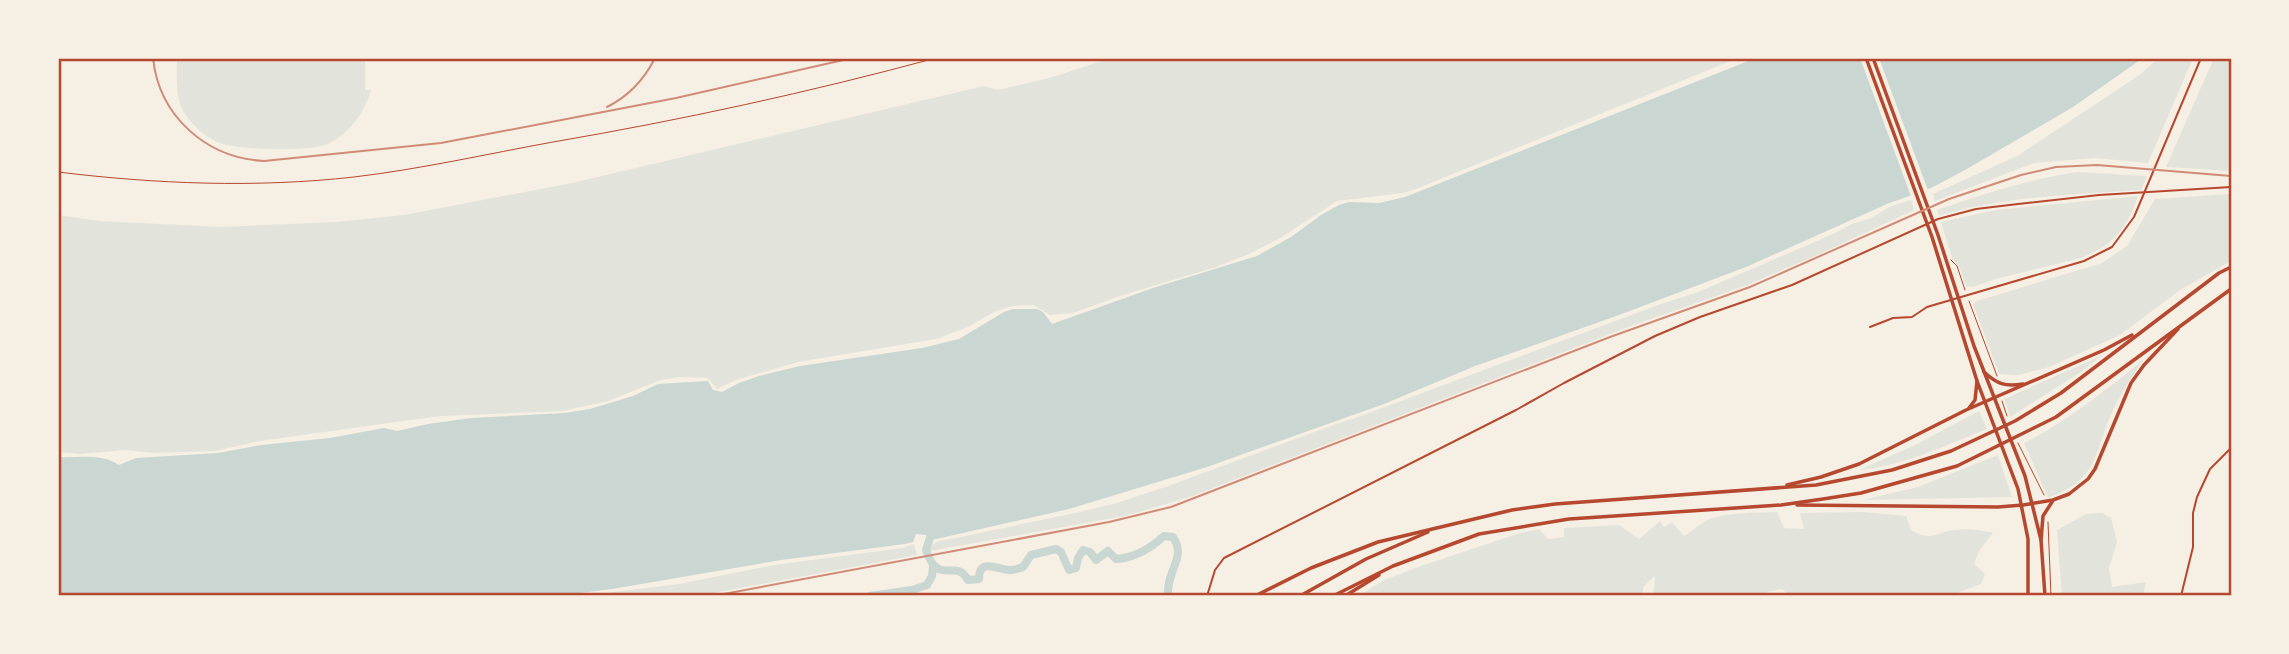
<svg xmlns="http://www.w3.org/2000/svg" width="2289" height="654" font-family="'Golos Text',sans-serif">
  <rect width="100%" height="100%" fill="#f6efe4"/>
  <!-- green -->
  <g fill="#e2e4dc">
    <path d="M177,58H365V90H371C364,113 350,133 328,144C310,152 238,150 220,143C207,139 190,123 183,111C175,97 177,74 177,58Z"/>
    <polygon points="1112,58 1738,58 1416,189 1403,193 1337,201 1282,237 1249,254 1216,267 1120,296 1073,313 1050,315 1033,305 1012,306 994,312 966,328 936,339 798,362 736,380 717,389 708,378 679,377 661,380 608,401 563,411 442,416 403,421 260,441 215,451 153,453 125,450 80,454 58,452 58,215 99,221 221,227 336,222 404,215 572,183 984,86 998,90 1049,78"/>
    <polygon points="2159,58 2193,58 2148,163 2095,158 2034,163 1935,201 1933,194 2017,156 2138,76"/>
    <polygon points="2214,58 2231,58 2231,171 2166,167"/>
    <path d="M2078,172L2147,176L2141,190C2073,195 2004,196 1939,216L1937,210C1984,194 2029,179 2078,172Z"/>
    <polygon points="2231,194 2231,261 2180,290 2120,335 2049,367 2018,375 1999,374 1973,304 1977,301 2102,263 2127,246 2155,199"/>
    <path d="M2138,196C2127,229 2113,245 2081,258L1995,279L1973,287L1966,286L1960,269L1952,258L1941,222L1996,210Z"/>
    <polygon points="1911,200 1914,210 1824,252 1747,285 1631,326 1190,497 1125,516 930,551 929,548 936,542 1075,513 1117,503 1168,486 1336,424 1355,418 1658,305 1698,292 1833,234 1852,224 1871,218 1889,207"/>
    <polygon points="2103,355 2078,374 2010,417 2004,399"/>
    <path d="M2144,359C2131,377 2120,395 2111,415C2101,436 2098,463 2081,479C2072,488 2060,493 2048,498L2024,443C2068,421 2106,390 2144,359Z"/>
    <path d="M1979,411L1987,429C1946,445 1903,466 1859,470L1913,446Z"/>
    <polygon points="1998,455 2012,497 1863,500 1918,487"/>
    <path d="M1777,512L1784,528L1804,529L1800,513L1863,512L1906,516L1911,530C1932,542 1934,533 1954,530C1968,528 1980,530 1993,533L1979,551L1974,564L1985,574L1981,584L1949,596H1792L1781,589L1767,592L1765,596H1653L1655,576L1644,586L1642,596H1359L1384,580L1418,567L1517,534L1539,529L1548,539L1564,537V528L1619,525L1639,539L1660,521L1664,527L1672,522L1684,536C1692,532 1699,524 1707,520C1726,512 1757,513 1777,512Z"/>
    <polygon points="2102,513 2111,518 2117,542 2109,568 2112,587 2146,582 2143,596 2062,596 2057,530 2086,514"/>
    <polygon points="914,544 917,555 697,596 582,596 679,584 774,565 902,548"/>
  </g>
  <!-- water -->
  <path fill="#c9d6d2" d="M1756,58H2143L2073,107L1965,170L1931,188L1887,204L1746,267L1619,315L1475,366L1384,404L1207,467L1069,509L932,540L926,535L916,534L913,542L905,544L781,560L612,589L555,596H58V457C78,458 101,453 119,465L136,458L218,453L261,445L330,438L384,428L397,431L428,424L471,418L565,413L590,409L633,396L658,384L708,381L713,390L722,392L739,383L759,376L800,366L922,348L959,339L1004,312L1013,309H1037L1043,312L1052,324L1153,288L1257,256L1291,237L1321,215L1339,205L1349,202L1379,203L1405,197Z"/>
  <!-- pier -->
  <polygon fill="#f6efe4" points="1860,58 1879,58 1929,193 1912,199"/>
  <g fill="none" stroke-linecap="round" stroke-linejoin="round">
    <!-- river -->
    <g stroke="#c9d6d2" stroke-width="8">
      <path d="M927,530L931,535L926,550C939,588 955,557 968,580L979,579C979,556 1000,571 1011,570C1015,570 1019,568 1023,567L1031,555L1056,549L1061,552L1069,570L1076,568L1078,558L1083,550L1090,552L1096,560L1108,551L1116,559C1135,558 1151,548 1164,536L1173,537C1187,558 1166,570 1168,596"/>
      <polyline points="870,596 912,590 927,585 932,576 933,566"/>
    </g>
    <!-- path -->
    <g stroke="#b5482f" stroke-width="1">
      <polyline points="1951,260 1957,266 1965,290"/>
      <polyline points="1969,301 1997,376"/>
      <polyline points="2002,401 2007,416"/>
      <polyline points="2018,443 2044,495"/>
      <polyline points="2048,522 2051,596"/>
    </g>
    <!-- service -->
    <path stroke="#b5482f" stroke-width="1" d="M58,172C156,184 256,188 354,177C421,169 487,154 553,142C682,120 810,92 936,58"/>
    <!-- minor -->
    <g stroke="#b5482f" stroke-width="2">
      <polyline points="1870,327 1893,318 1912,317 1927,307 2084,261 2112,247 2134,217 2201,58"/>
      <polyline points="1207,596 1215,570 1224,558 1516,410 1564,383 1655,336 1700,317 1792,285 1938,219 1976,209 2018,204 2099,195 2231,187"/>
      <polyline points="2181,596 2193,547 2193,513 2197,497 2210,469 2231,448"/>
    </g>
    <!-- primary -->
    <g stroke="#b5482f" stroke-width="3.5">
      <polyline points="1866,58 1932,237 1977,381 2018,489 2028,539 2028,596"/>
      <polyline points="1873,58 1938,235 1974,346 2025,476 2041,540 2045,596"/>
    </g>
    <!-- motorway -->
    <g stroke="#b5482f" stroke-width="3.5">
      <path d="M1984,372C1997,384 2005,387 2023,384"/>
      <polyline points="1969,408 1975,400 1977,381"/>
      <polyline points="1787,485 1821,477 1859,464 1966,410 2104,350 2132,335"/>
      <polyline points="1797,505 1998,507 2023,505 2053,500 2069,494 2088,479 2095,469 2131,383 2144,365 2178,329"/>
      <polyline points="2041,540 2043,516 2052,502"/>
      <polyline points="1255,596 1311,568 1378,542 1512,510 1555,504 1816,485 1892,470 1951,451 2015,421 2061,393 2219,273 2231,267"/>
      <polyline points="1300,596 1366,559 1428,532"/>
      <polyline points="1333,596 1393,566 1479,534 1569,519 1781,505 1823,499 1861,493 1957,466 2056,417 2231,289"/>
      <polyline points="1345,596 1379,575"/>
    </g>
    <!-- rail -->
    <g stroke="#cf8b77" stroke-width="2">
      <path d="M153,58C159,116 206,158 264,161L441,143L676,98L852,58"/>
      <path d="M607,107C629,96 644,80 655,58"/>
      <polyline points="713,596 1109,522 1171,507 1610,337 1750,287 1949,199 2021,175 2056,167 2097,165 2231,176"/>
    </g>
  </g>
  <!-- border -->
  <rect width="2289" height="654" fill="none" stroke="#f6efe4" stroke-width="119"/>
  <rect x="60" y="60" width="2170" height="534" fill="none" stroke="#b5482f" stroke-width="2.5"/>
</svg>
